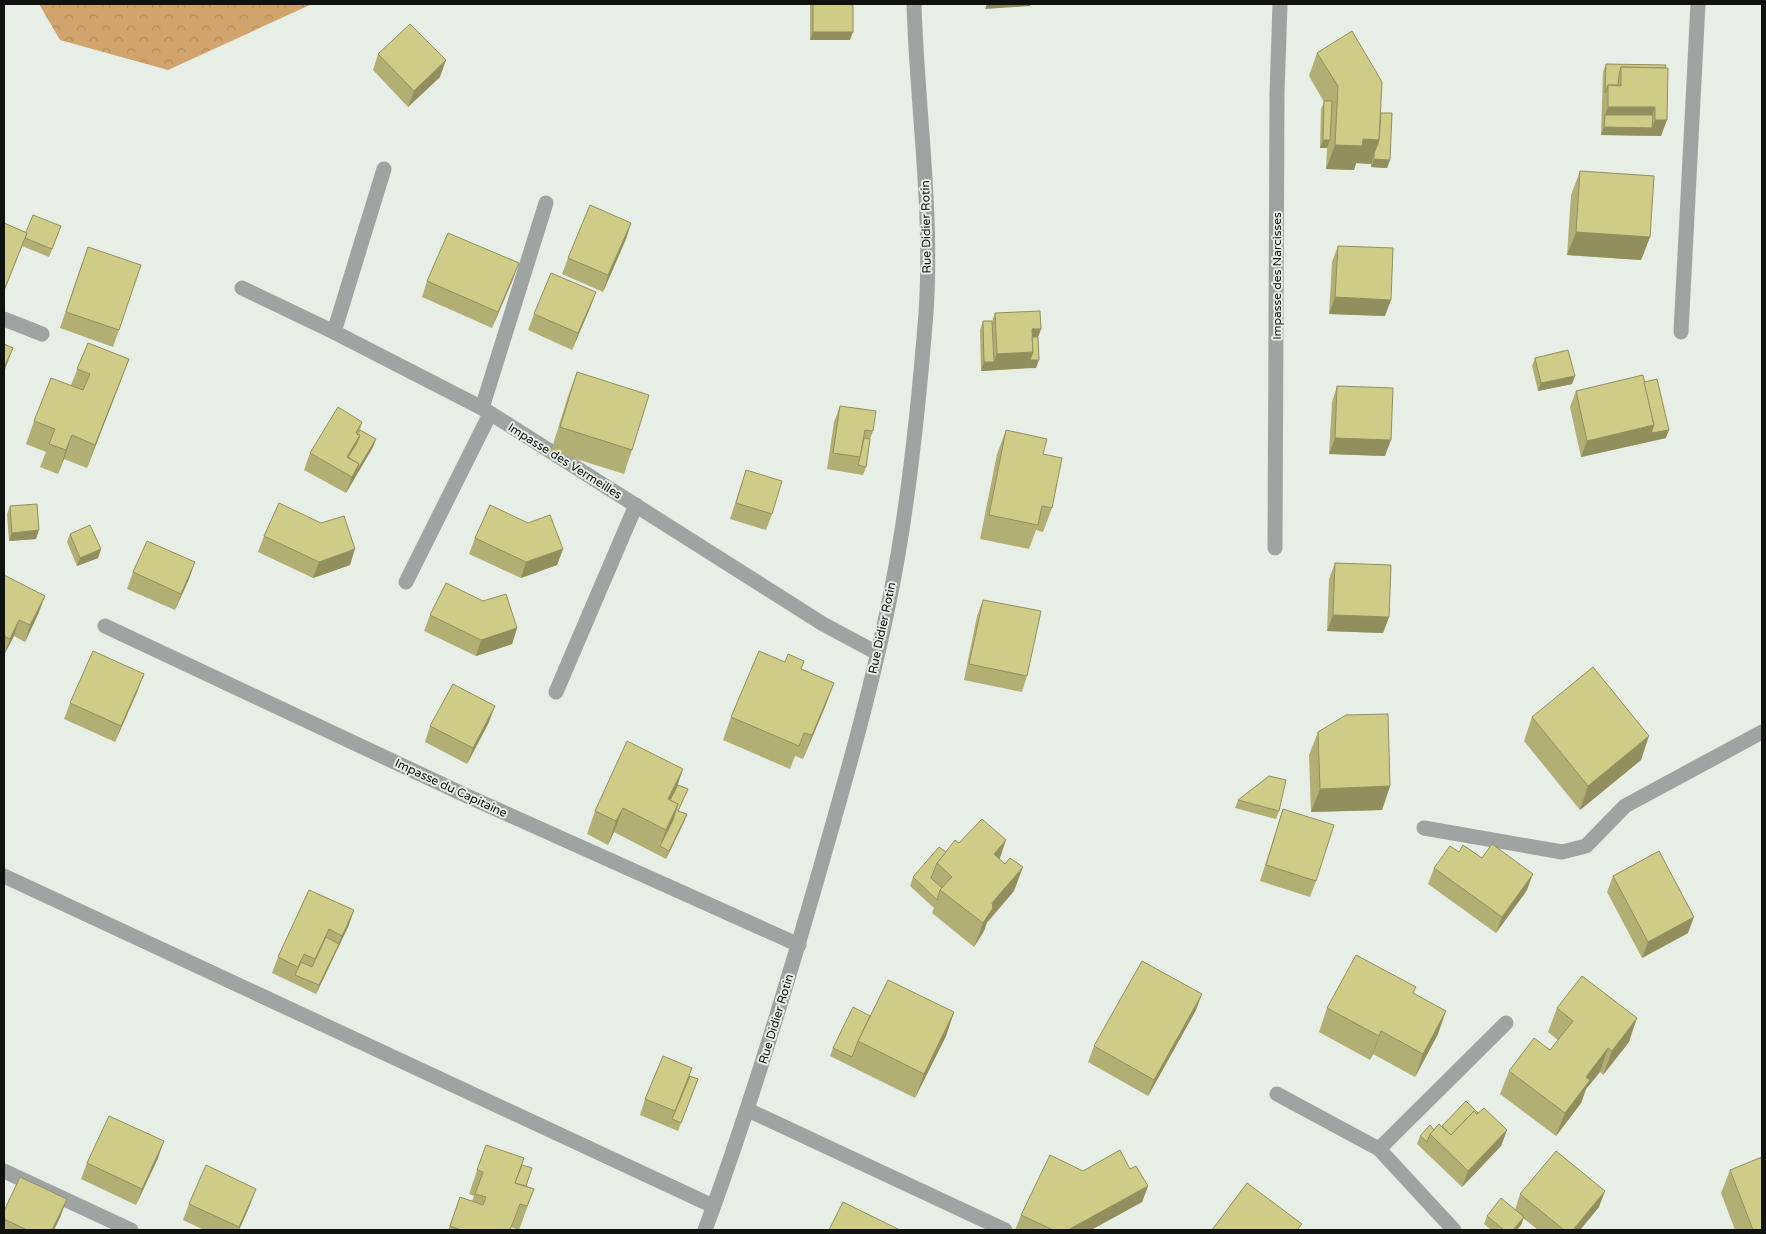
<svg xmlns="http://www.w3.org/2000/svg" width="1766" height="1234" font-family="'Varela Round',sans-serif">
  <defs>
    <pattern id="forest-crowns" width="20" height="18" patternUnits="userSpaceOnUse" patternTransform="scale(1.25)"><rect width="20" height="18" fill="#d1a46d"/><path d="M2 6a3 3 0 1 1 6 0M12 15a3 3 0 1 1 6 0" fill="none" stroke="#b28c5d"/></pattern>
  </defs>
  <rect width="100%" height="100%" fill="#e7eee5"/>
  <!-- forest -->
  <polygon fill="url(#forest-crowns)" points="39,4 312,4 168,70 60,40"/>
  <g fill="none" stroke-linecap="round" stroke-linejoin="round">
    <!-- minor -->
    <g stroke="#9fa4a3" stroke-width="15">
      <polyline points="242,288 334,332 482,408 823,624 877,653"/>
      <polyline points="4,319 42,334"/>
      <polyline points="334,332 384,169"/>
      <polyline points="1681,332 1698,4"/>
      <polyline points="482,408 546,203"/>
      <polyline points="1275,548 1277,93 1280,4"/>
      <polyline points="406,582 490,414"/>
      <polyline points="105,626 467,796 799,945"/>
      <polyline points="556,692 636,505"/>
      <polyline points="1424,828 1562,852 1586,846 1625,806 1762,732"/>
      <polyline points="4,876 713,1206"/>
      <polyline points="1277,1094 1379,1149 1454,1230"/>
      <polyline points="748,1110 1005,1230"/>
      <polyline points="1379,1149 1506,1023"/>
      <polyline points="4,1171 131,1230"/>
      <path d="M705,1230C748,1114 784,995 818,876C846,778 874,681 893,582C910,494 919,402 926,313C933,209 917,107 914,4"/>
    </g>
  </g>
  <!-- wall -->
  <g fill="#b2af74">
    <polygon points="810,4 853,4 850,40 810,40"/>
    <polygon points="1317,53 1381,113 1390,160 1387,168 1371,167 1371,163 1371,164 1356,163 1354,170 1326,169 1327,148 1320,148 1321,109 1324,102 1309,76"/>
    <polygon points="378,54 440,77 408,107 373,70"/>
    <polygon points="1606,64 1666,65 1661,136 1601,135 1603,72"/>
    <polygon points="1580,171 1650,237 1641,260 1567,255 1571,195"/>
    <polygon points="4,223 26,232 58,234 49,257 22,246 4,292"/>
    <polygon points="631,223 626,239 603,292 562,274 568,258"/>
    <polygon points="1338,246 1385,316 1329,314 1332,262"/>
    <polygon points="82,263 119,330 113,347 60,328"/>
    <polygon points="513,279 492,328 422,297 427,281"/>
    <polygon points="596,292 590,308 572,350 528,330 534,314"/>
    <polygon points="995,313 1041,329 1038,337 1036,368 981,371 980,330 983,321 992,321"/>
    <polygon points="88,343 129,359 87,468 64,459 58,474 40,467 46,452 26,444 34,421 71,385"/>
    <polygon points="1535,358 1575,376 1572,384 1538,391 1532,366"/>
    <polygon points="577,372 632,450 624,474 551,451 568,396"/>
    <polygon points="1644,382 1666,438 1581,457 1570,407 1576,391"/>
    <polygon points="1337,386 1385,456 1329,454 1332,402"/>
    <polygon points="840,406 873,431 870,439 866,467 863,475 827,469 834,422"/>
    <polygon points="362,422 360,430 376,439 373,447 346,493 304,470 310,453"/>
    <polygon points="1006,430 1043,454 1052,508 1043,532 1036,530 1029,549 980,539 997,454"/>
    <polygon points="746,470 772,514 766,530 730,519"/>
    <polygon points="10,506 36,539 9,541 7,514"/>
    <polygon points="70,534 101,549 98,558 77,566 67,542"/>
    <polygon points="264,536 350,565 313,578 258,552"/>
    <polygon points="475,538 563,549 557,565 521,578 469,554"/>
    <polygon points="1335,563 1389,617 1383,633 1327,631 1329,579"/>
    <polygon points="133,572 189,579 175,610 127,589"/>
    <polygon points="4,575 39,612 25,642 14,636 4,655"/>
    <polygon points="983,600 1027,676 1022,692 964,680 977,616"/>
    <polygon points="430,615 517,628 512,644 476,656 424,631"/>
    <polygon points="801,669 834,683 825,707 803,759 795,756 790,769 723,740 731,717"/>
    <polygon points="138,690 115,742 64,719 70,703"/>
    <polygon points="1532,717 1641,760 1580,810 1524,741"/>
    <polygon points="489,722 467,764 425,742 430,726"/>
    <polygon points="1318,732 1390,786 1382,810 1311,812 1309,755"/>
    <polygon points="678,785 688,789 678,811 687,814 684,822 666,859 614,832 608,845 587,834 595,811"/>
    <polygon points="1238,800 1279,811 1276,819 1235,808"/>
    <polygon points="1283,809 1316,881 1310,897 1260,881"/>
    <polygon points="959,843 999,859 1014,891 987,923 984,931 974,947 932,913 934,908 910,886 913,877 946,852"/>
    <polygon points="1459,852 1482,858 1527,890 1496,933 1428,884 1434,868"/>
    <polygon points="1613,876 1688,933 1642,958 1607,892"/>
    <polygon points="354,910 348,927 316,994 272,973 278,957"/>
    <polygon points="1414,994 1438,1034 1415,1077 1373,1054 1370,1060 1319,1032 1327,1008"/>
    <polygon points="1557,1008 1629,1042 1603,1075 1600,1072 1586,1089 1581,1103 1556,1136 1500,1094 1509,1071 1550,1050 1558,1040 1548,1032"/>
    <polygon points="1196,1010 1148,1096 1088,1062 1094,1046"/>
    <polygon points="954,1012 946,1036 915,1098 830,1056 833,1048 870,1016"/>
    <polygon points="690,1076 698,1079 678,1131 640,1115 645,1099"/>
    <polygon points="1478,1113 1507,1130 1501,1146 1462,1187 1417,1144 1420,1136 1442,1126"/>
    <polygon points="158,1158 136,1205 81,1179 87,1163"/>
    <polygon points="481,1159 522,1165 526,1186 534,1189 519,1230 511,1227 510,1230 448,1230 460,1197 472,1201 474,1196 469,1194"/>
    <polygon points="1130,1169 1148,1186 1142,1202 1091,1230 1015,1230 1021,1215 1083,1171"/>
    <polygon points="1730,1170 1762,1230 1735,1230 1721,1193"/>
    <polygon points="1520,1194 1599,1207 1580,1230 1538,1230 1523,1218 1521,1225 1517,1230 1491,1230 1484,1224 1487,1216 1515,1210"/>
    <polygon points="189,1204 250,1205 239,1230 204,1230 183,1220"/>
    <polygon points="4,1211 61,1215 54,1230 4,1230"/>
  </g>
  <!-- shaded-wall -->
  <g fill="#918f5e">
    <polygon points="987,4 1031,4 1030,6 985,9"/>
    <polygon points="813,32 853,32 850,40 810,40"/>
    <polygon points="446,60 440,77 408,107 414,91"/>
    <polygon points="1608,107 1655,107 1650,123 1605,115"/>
    <polygon points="1655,120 1667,120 1661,136 1601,135 1604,127 1652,128"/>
    <polygon points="1363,139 1379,140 1371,164 1356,163 1354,170 1326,169 1335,145"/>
    <polygon points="1323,140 1330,140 1327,148 1320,148"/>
    <polygon points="1374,159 1390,160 1387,168 1371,167"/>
    <polygon points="631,223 626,239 603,292 608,275"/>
    <polygon points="1576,232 1650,237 1641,260 1567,255"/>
    <polygon points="519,263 513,279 492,328 498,312"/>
    <polygon points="596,292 590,308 572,350 578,333"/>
    <polygon points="1335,297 1391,300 1385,316 1329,314"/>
    <polygon points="1032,329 1041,329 1035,345 1029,345"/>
    <polygon points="13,348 4,372 4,373 4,368"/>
    <polygon points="1033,352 1027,368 981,371 984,362 994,362 997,354"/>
    <polygon points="129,359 120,383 87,468 95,445"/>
    <polygon points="1030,360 1039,360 1036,368 1027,368"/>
    <polygon points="1575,376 1572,384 1538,391 1541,383"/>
    <polygon points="1654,425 1669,430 1666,438 1581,457 1587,441"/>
    <polygon points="72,435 64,459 58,474 66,450"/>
    <polygon points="360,435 354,451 346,465 347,457"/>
    <polygon points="1335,438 1391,440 1385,456 1329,454"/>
    <polygon points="376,439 373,447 346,493 352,477 359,464"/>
    <polygon points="39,530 36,539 9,541 12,533"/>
    <polygon points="101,549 98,558 77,566 80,558"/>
    <polygon points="355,549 350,565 313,578 319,562"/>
    <polygon points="563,549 557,565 521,578 526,562"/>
    <polygon points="195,562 189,579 175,610 181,594"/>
    <polygon points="45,596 39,612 25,642 30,625"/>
    <polygon points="1333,615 1389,617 1383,633 1327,631"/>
    <polygon points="19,620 14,636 4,655 10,639"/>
    <polygon points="517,628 512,644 476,656 481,640"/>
    <polygon points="144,674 138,690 115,742 121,726"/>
    <polygon points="834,683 825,707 803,759 812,735"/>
    <polygon points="495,706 489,722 467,764 473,748"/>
    <polygon points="1649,736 1641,760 1580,810 1588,786"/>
    <polygon points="683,769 675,793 663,815 668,799"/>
    <polygon points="1390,786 1382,810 1311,812 1320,789"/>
    <polygon points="678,804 670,828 660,846 666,830"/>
    <polygon points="623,808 614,832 608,845 616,821"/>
    <polygon points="687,814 684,822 666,859 669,851"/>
    <polygon points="1006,840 998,864 994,854"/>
    <polygon points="1023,867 1014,891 987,922 984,931 974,947 983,923 992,903"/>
    <polygon points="1533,874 1527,890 1496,933 1502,917"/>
    <polygon points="354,910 348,927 316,994 319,985"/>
    <polygon points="1694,917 1688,933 1642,958 1648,942"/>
    <polygon points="1202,994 1196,1010 1148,1096 1154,1080"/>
    <polygon points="1446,1011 1438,1034 1415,1077 1423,1054"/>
    <polygon points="954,1012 946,1036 915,1098 924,1074"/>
    <polygon points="1637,1018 1629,1042 1603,1075 1612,1051"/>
    <polygon points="1381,1031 1373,1054 1370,1060 1379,1036"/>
    <polygon points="1608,1048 1600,1072 1586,1089 1581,1103 1556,1136 1565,1113 1586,1077"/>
    <polygon points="1507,1130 1501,1146 1462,1187 1468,1171"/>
    <polygon points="164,1141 158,1158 136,1205 142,1189"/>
    <polygon points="1148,1186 1142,1202 1091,1230 1068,1230"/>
    <polygon points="256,1189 250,1205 239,1230 238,1230"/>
    <polygon points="1605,1191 1599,1207 1580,1230 1573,1230"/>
    <polygon points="67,1199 61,1215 54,1230 52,1230"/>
    <polygon points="1524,1217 1521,1225 1517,1230 1513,1230"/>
  </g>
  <!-- building -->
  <g fill="#cfcc87" stroke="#918f5e">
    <rect x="813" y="4" width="40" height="28"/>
    <polygon points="410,24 446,60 414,91 378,54"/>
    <polygon points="1352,31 1382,82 1379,140 1363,139 1362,146 1335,145 1338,86 1317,53"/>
    <polygon points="1606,64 1666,65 1665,68 1621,67 1619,75 1618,85 1608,85 1605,93"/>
    <polygon points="1621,67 1668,68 1667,120 1655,120 1655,107 1608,107 1608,85 1621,86"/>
    <polygon points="1324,101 1332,101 1330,140 1323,140"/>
    <polygon points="1381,113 1392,113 1390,160 1374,159 1374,154 1379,140"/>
    <polygon points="1605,115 1653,115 1652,128 1604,127"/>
    <polygon points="1580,171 1654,176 1650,237 1576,232"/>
    <polygon points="590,205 631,223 608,275 568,258"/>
    <polygon points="33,215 61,226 52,249 25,238 27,233 26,232"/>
    <polygon points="4,223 27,233 5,288 4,288"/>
    <polygon points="448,233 519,263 498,312 427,281"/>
    <polygon points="1338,246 1393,248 1391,300 1335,297"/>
    <polygon points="88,247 141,265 119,330 66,312"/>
    <polygon points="551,273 596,292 578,333 534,314"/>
    <polygon points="1040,311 1041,329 1032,329 1033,352 997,354 995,313"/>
    <polygon points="983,321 992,321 994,362 984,362"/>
    <polygon points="1032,337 1038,337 1039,360 1030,360 1033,352"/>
    <polygon points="88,343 129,359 95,445 72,435 66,450 49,444 55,429 34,421 51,378 83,390 90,374 77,369"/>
    <polygon points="4,344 13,348 4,368"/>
    <polygon points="1568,350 1575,376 1541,383 1535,358"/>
    <polygon points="577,372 649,395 632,450 560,427"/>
    <polygon points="1643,375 1654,425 1587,441 1576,391"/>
    <polygon points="1657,379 1669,430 1651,433 1654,425 1644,382"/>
    <polygon points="1337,386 1393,388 1391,440 1335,438"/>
    <polygon points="840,406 876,411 873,431 865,430 860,457 833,453"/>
    <polygon points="338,407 362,422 356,433 360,435 347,457 359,464 352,477 310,453"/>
    <polygon points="360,430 376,439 356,472 359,464 348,457 357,443 360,435 357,434"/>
    <polygon points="1006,430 1047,439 1043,454 1062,458 1052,508 1042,506 1038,525 989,515"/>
    <polygon points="864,438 870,439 866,467 858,465 860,457"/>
    <polygon points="746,470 782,481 772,514 736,503"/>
    <polygon points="279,503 321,523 344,516 355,549 319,562 264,536"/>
    <polygon points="37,504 39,530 12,533 10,506"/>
    <polygon points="490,505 528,523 550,515 563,549 526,562 475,538"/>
    <polygon points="90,525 101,549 80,558 70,534"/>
    <polygon points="147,541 195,562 181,594 133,572"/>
    <polygon points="1335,563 1391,565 1389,617 1333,615"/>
    <polygon points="4,575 45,596 30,625 19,620 10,639 4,636"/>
    <polygon points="446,583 483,601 506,594 517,628 481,640 430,615"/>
    <polygon points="983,600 1041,611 1027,676 969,664"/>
    <polygon points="93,651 144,674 121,726 70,703"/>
    <polygon points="759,651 785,662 788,654 804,661 801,669 834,683 812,735 804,733 799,746 731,717"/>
    <polygon points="1593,667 1649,736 1588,786 1532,717"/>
    <polygon points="453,684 495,706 473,748 430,726"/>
    <polygon points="1388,714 1390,786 1320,789 1318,732 1346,715"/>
    <polygon points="627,741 683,769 668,799 678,804 666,830 623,808 616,821 595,811"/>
    <polygon points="1269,776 1286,780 1279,811 1238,800"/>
    <polygon points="678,785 688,789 678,811 687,814 669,851 660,846 673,820 678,804 670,800"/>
    <polygon points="1283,809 1334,825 1316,881 1266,865"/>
    <polygon points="982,819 1006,840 994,854 1005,864 1010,858 1023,867 992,903 993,908 983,923 940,890 952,877 937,863 955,840 959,843"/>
    <polygon points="1492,844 1533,874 1502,917 1434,868 1450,846 1459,852 1463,845 1482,858"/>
    <polygon points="939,847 946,852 937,863 931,878 942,888 940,890 937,900 913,877"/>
    <polygon points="1659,851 1694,917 1648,942 1613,876"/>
    <polygon points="309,890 354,910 342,936 329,929 315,959 304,954 298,967 278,957"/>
    <polygon points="326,937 339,944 319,985 295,975 301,962 312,967"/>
    <polygon points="1356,955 1416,987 1413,993 1446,1011 1423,1054 1381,1031 1379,1036 1327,1008"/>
    <polygon points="1142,961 1202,994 1154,1080 1094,1046"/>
    <polygon points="1582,976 1637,1018 1612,1051 1608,1048 1586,1077 1590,1080 1565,1113 1509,1071 1534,1038 1550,1050 1573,1021 1557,1008"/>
    <polygon points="888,980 954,1012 924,1074 858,1041"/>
    <polygon points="853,1007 870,1016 858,1041 852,1057 833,1048"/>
    <polygon points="663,1056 692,1068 675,1111 645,1099"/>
    <polygon points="690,1076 698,1079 681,1123 672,1119"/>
    <polygon points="1466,1101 1478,1113 1477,1114 1474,1111 1451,1135 1442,1126"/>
    <polygon points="1484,1108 1507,1130 1468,1171 1430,1134 1439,1124 1451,1135 1474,1111 1477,1114"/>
    <polygon points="109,1116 164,1141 142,1189 87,1163"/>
    <polygon points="1430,1125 1434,1130 1430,1134 1427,1142 1420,1136"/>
    <polygon points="486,1145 524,1158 515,1183 534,1189 527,1206 520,1204 510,1230 461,1230 450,1226 460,1197 483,1205 486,1197 475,1194 483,1172 477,1170"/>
    <polygon points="1120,1150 1130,1169 1136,1166 1148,1186 1068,1230 1053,1230 1021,1215 1050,1155 1083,1171"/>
    <polygon points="1556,1151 1605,1191 1573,1230 1564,1230 1520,1194"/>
    <polygon points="1762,1157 1762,1230 1753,1230 1730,1170"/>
    <polygon points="206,1165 256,1189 239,1227 189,1204"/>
    <polygon points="522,1165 532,1168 526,1186 515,1183"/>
    <polygon points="20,1177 67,1199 52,1230 27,1230 4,1219 4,1211"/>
    <polygon points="1247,1183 1302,1224 1297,1230 1212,1230"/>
    <polygon points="1501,1198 1524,1217 1513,1230 1504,1230 1487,1216"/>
    <polygon points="843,1202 900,1230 829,1230"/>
  </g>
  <g text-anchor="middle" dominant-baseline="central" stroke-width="4" stroke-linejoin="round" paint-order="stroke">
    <!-- street labels -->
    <g font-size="12" fill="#0f120f" stroke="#e7eee5">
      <text transform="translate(926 227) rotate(-91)">Rue Didier Rotin</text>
      <text transform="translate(1277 276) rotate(-90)">Impasse des Narcisses</text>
      <text transform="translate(565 461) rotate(32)">Impasse des Vermeilles</text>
      <text transform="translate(882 628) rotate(-78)">Rue Didier Rotin</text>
      <text transform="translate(451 788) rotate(25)">Impasse du Capitaine</text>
      <text transform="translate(776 1019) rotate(-73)">Rue Didier Rotin</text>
    </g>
  </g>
  <!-- border -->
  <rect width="1766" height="1234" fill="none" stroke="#0f120f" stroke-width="10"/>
</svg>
